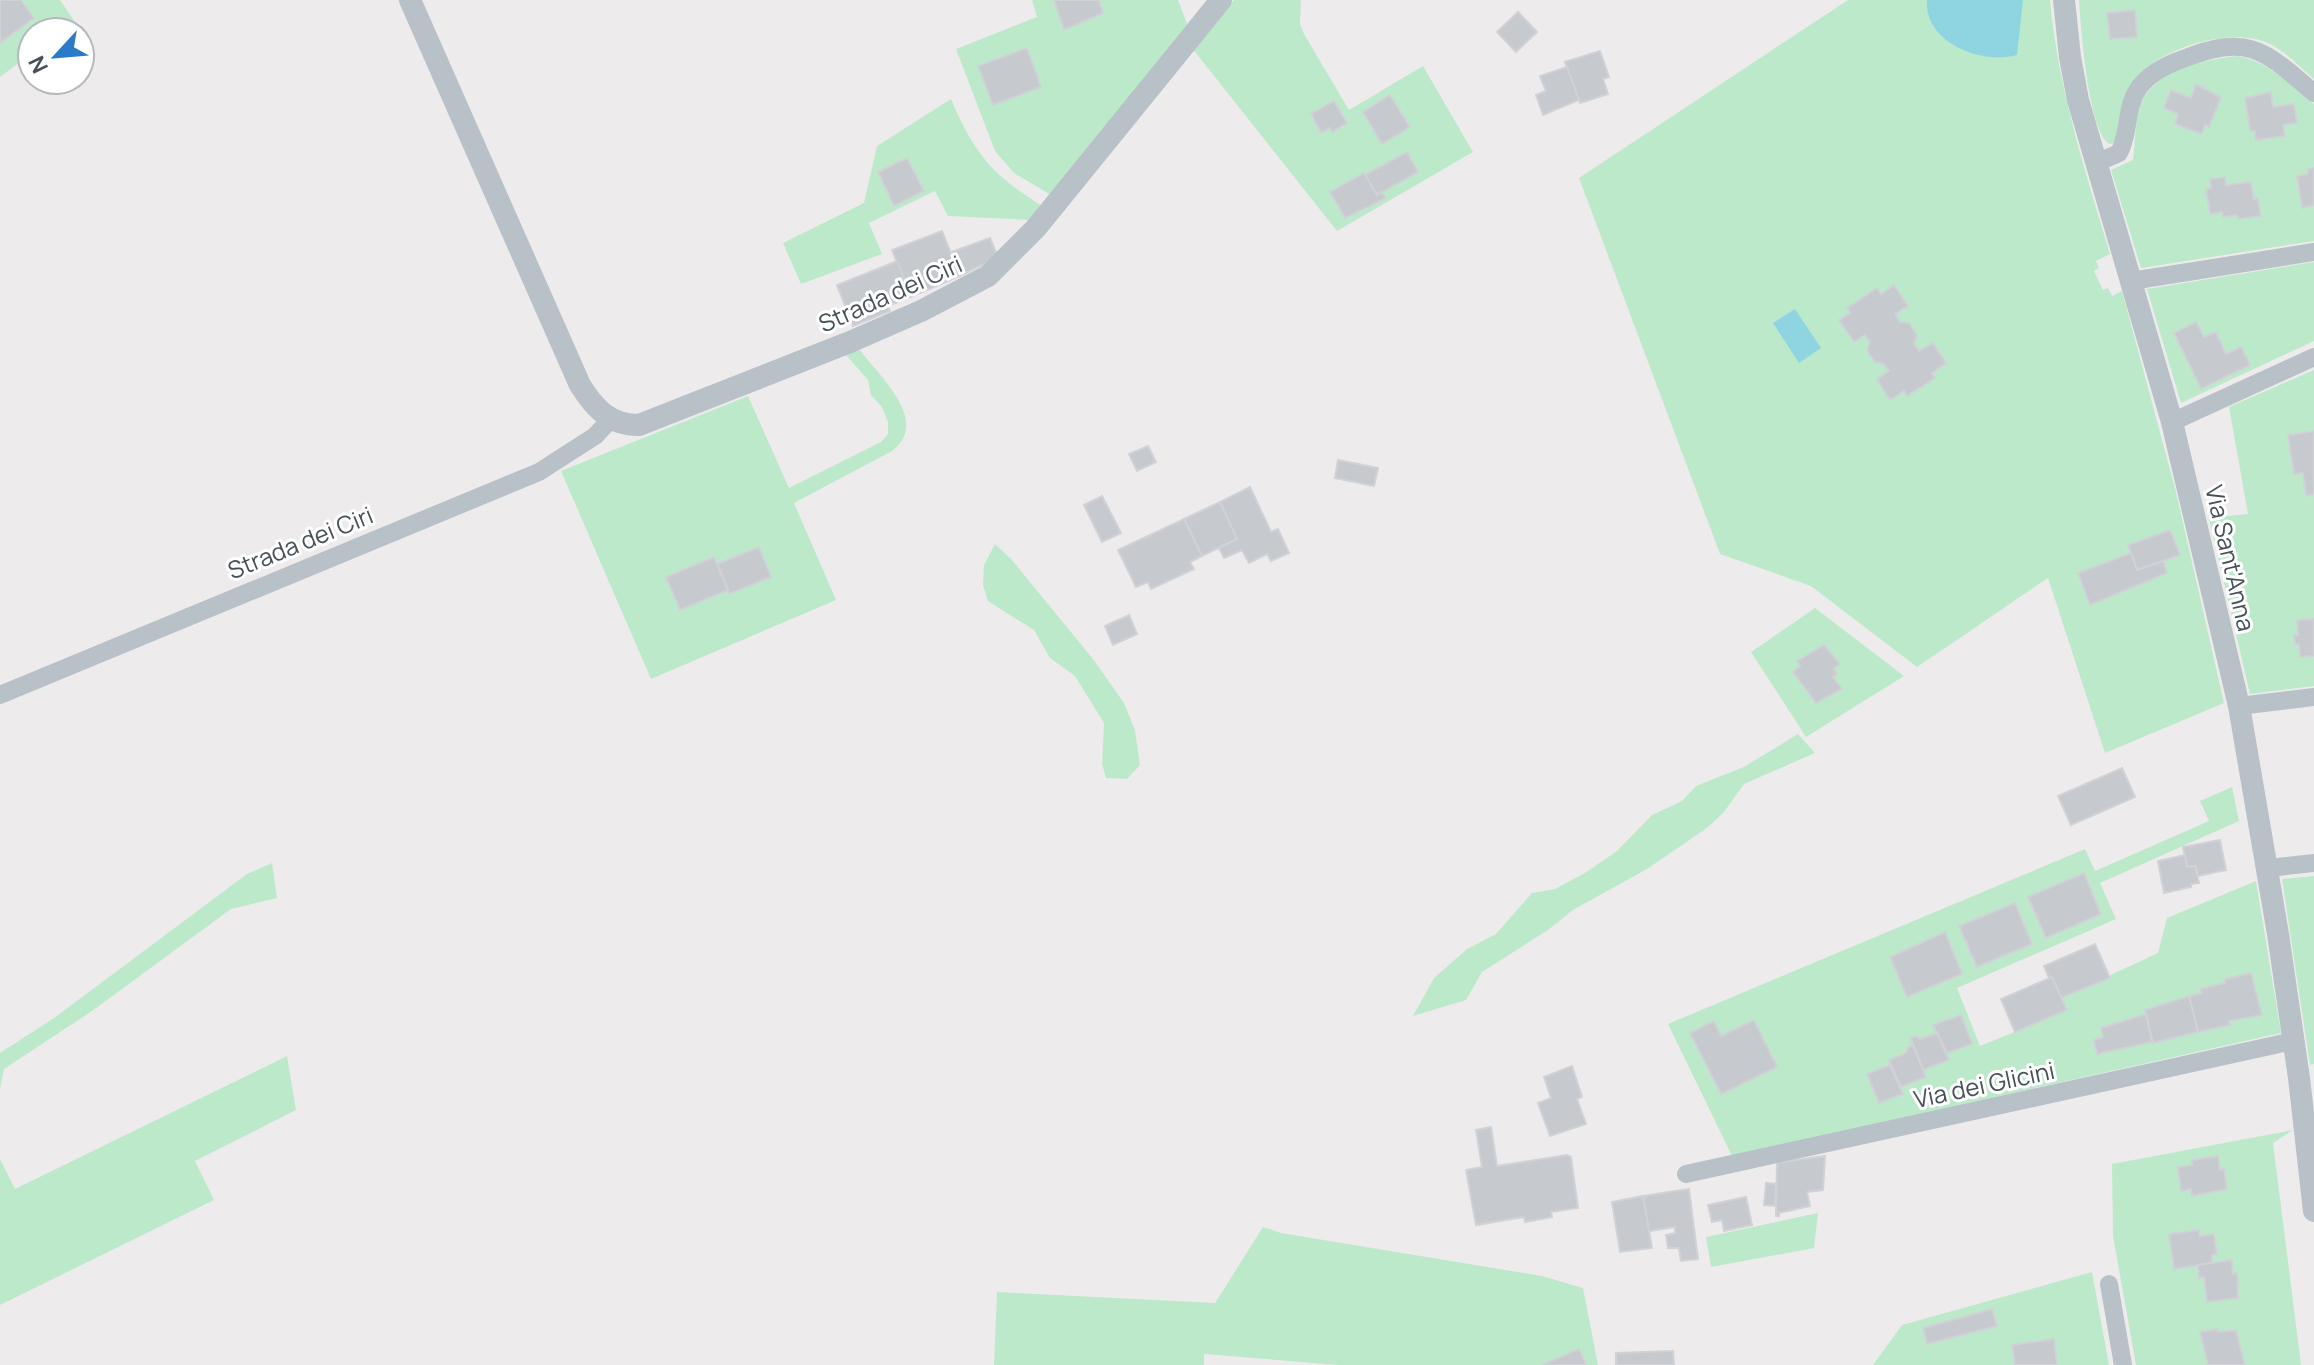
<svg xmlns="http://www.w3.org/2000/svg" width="2314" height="1365" font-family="Manrope,sans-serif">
  <rect width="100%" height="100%" fill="#eeebec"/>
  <!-- green -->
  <g fill="#bde9cb">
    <polygon points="0,0 60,0 75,22 61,32 32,32 32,53 0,77"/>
    <polygon points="1032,0 1178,0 1187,24 1051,195 1014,173 995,151 956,49 1037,17"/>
    <polygon points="1234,0 1301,0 1300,24 1304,34 1349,110 1423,66 1473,152 1337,231 1192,48"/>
    <path d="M1848,0H2050C2058,88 2085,170 2110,254L2096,261L2099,268L2094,271L2103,290L2108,288L2112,296L2122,291L2176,492L2224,703L2105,753L2048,578L1917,667L1811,586L1720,554L1579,178Z"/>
    <path d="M2079,0H2314V79C2300,67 2287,53 2270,44C2232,25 2154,49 2131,84C2119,101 2119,123 2115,143L2109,144C2088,129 2081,28 2079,0Z"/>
    <path d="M2237,56C2268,61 2290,84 2314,104V241L2141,268L2111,170L2133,160C2135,144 2135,126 2139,110C2149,71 2202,60 2237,56Z"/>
    <path d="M951,99C974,153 992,175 1042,206L1032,220L948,216L935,191L869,223L882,254L801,284L783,243L864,203L877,146Z"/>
    <polygon points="2314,262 2314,341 2181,403 2147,289"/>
    <path d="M859,349C880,377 931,421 892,451L794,503L836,600L651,679L561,471L748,396L789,488L881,442L888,434V422L882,407L871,395L868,380L846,355Z"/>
    <polygon points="2314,370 2314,686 2250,694 2209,518 2248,514 2229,407"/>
    <polygon points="995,544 1012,560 1093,659 1124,703 1135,730 1140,765 1127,779 1106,778 1102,764 1104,723 1075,676 1050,658 1034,630 988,601 983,585 984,565"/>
    <polygon points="1815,608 1904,676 1806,737 1751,652"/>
    <polygon points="1798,734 1815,753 1744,784 1724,812 1707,828 1647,869 1573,910 1548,930 1482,972 1466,1000 1413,1016 1434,978 1467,949 1496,934 1532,893 1555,889 1585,873 1617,851 1652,815 1682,801 1696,786 1744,767"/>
    <polygon points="2232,787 2239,821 2100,883 2116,919 1957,988 1980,1046 2066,1011 2061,998 2158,953 2167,918 2256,881 2281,1033 1732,1156 1668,1024 2085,849 2095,871 2209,821 2200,801"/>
    <polygon points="272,863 277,898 231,909 92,1011 4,1069 0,1089 0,1053 54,1018 247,874"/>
    <polygon points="2314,876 2314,1064 2310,1065 2282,879"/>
    <polygon points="287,1056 296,1110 195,1161 214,1200 0,1305 0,1159 15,1189"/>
    <polygon points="2293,1130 2273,1143 2301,1365 2136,1365 2113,1236 2112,1164"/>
    <polygon points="1818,1213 1814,1248 1711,1267 1706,1237"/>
    <polygon points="1263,1227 1281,1233 1542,1276 1583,1288 1598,1365 1339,1365 1204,1354 1204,1365 994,1365 997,1292 1215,1303"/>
    <polygon points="2092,1272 2109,1365 1873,1365 1902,1325"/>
  </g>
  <!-- water -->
  <g fill="#8ed5e1">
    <path d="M1927,0H2023L2017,55C1982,65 1924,43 1927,0Z"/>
    <polygon points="1795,309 1821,348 1799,363 1773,323"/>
  </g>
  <!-- building -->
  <g fill="#c6c9ce" stroke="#d0d2d7" stroke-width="2">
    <polygon points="0,0 21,0 34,18 0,43"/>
    <polygon points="1054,0 1099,0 1103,13 1064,30"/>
    <polygon points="2135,10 2137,37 2110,39 2107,13"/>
    <polygon points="1518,12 1537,32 1516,52 1497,32"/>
    <polygon points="1027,48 1041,87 993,105 978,66"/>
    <polygon points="1600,51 1609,77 1603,79 1608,94 1580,103 1565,62"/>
    <polygon points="1567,67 1579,100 1543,115 1536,95 1546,91 1540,76"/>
    <polygon points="2196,84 2221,97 2209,127 2205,125 2202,134 2175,124 2178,114 2164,108 2171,90 2191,98"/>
    <polygon points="2271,92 2273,107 2294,104 2297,123 2283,125 2285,136 2256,140 2255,131 2250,131 2245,98"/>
    <polygon points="1390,95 1410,127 1382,144 1363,112"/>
    <polygon points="1334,101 1347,123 1332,132 1330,128 1321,133 1311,114"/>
    <polygon points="1407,152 1418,172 1377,195 1365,175"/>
    <polygon points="907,158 924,191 894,206 878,172"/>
    <polygon points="2314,168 2314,205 2302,208 2297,176 2308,174 2308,169"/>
    <polygon points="1364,173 1377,195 1382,192 1386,198 1345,218 1330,192"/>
    <polygon points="2225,177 2226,185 2251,182 2254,199 2258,198 2261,216 2238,219 2237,215 2223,217 2222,212 2210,214 2206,189 2211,188 2210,179"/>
    <polygon points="942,231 960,276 911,297 892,250"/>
    <polygon points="990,238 998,257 960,276 951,252"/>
    <polygon points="897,261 911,297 888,306 890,311 853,326 837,285"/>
    <polygon points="1894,285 1908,306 1895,314 1900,322 1909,323 1917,335 1914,344 1919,351 1933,343 1946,363 1932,373 1935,378 1907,396 1904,391 1890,400 1877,379 1889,371 1884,364 1875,362 1867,350 1870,342 1865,335 1854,342 1839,320 1850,313 1847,308 1877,288 1881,294"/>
    <polygon points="2196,322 2204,337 2216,332 2226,354 2241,347 2250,365 2201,389 2174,333"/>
    <polygon points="2314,431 2314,494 2306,496 2303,473 2294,474 2288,435"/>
    <polygon points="1148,446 1156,462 1137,471 1129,454"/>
    <polygon points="1338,460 1378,468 1374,486 1335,478"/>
    <polygon points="1250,487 1271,532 1278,529 1289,553 1271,561 1267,554 1249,563 1242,550 1224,558 1219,548 1237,539 1220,502"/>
    <polygon points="1102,496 1121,533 1102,542 1084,505"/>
    <polygon points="1220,502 1237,539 1202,556 1184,519"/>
    <polygon points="1184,519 1202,556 1190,562 1194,569 1151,589 1148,582 1136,587 1118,550"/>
    <polygon points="2170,530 2180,555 2137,570 2128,545"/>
    <polygon points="759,547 771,577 729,594 717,564"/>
    <polygon points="2131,553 2137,570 2163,561 2167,573 2090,605 2078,573"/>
    <polygon points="714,557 728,590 680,610 666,577"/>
    <polygon points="1129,615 1137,634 1113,645 1105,626"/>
    <polygon points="2314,619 2314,656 2300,657 2299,644 2295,644 2294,635 2298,635 2297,620"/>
    <polygon points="1824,645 1840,664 1834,669 1837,674 1833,677 1842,689 1816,703 1793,672 1800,666 1797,661"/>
    <polygon points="2122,768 2135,797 2071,825 2058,796"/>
    <polygon points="2220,840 2226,870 2198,876 2195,866 2187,867 2183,847"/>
    <polygon points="2185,855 2187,867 2195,866 2199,883 2191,884 2191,887 2164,893 2158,861"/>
    <polygon points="2084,873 2101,914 2046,938 2028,897"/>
    <polygon points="2015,903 2032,944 1977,967 1959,926"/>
    <polygon points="1945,932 1962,974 1907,997 1890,957"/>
    <polygon points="2095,944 2110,978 2061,998 2052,977 2049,978 2044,966"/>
    <polygon points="2251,973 2262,1015 2229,1021 2230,1025 2198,1032 2189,996 2202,993 2200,989 2225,983 2225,979"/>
    <polygon points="2052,977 2067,1010 2015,1032 2001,999"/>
    <polygon points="2189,996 2198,1032 2153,1043 2145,1010"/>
    <polygon points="2146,1014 2152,1042 2097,1054 2094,1040 2103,1037 2101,1028"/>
    <polygon points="1961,1015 1972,1044 1947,1053 1933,1025"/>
    <polygon points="1754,1020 1777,1067 1721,1094 1690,1033 1714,1021 1721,1036"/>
    <polygon points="1937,1033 1949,1060 1923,1070 1910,1038 1916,1036 1920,1039"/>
    <polygon points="1913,1045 1926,1077 1901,1087 1889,1060 1906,1053 1908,1047"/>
    <polygon points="1890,1065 1903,1094 1879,1103 1867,1074"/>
    <polygon points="1572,1066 1582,1097 1577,1099 1586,1124 1550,1136 1538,1103 1551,1098 1544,1077"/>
    <polygon points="1491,1127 1497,1166 1567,1155 1571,1157 1578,1208 1551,1212 1552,1217 1525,1222 1524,1217 1476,1225 1466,1170 1482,1167 1476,1130"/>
    <polygon points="1825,1156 1823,1190 1807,1192 1810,1206 1779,1213 1779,1216 1776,1216 1777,1163"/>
    <polygon points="2218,1156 2220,1170 2224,1169 2227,1189 2192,1196 2191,1189 2181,1191 2178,1167 2192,1165 2192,1160"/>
    <polygon points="1766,1183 1776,1184 1775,1206 1764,1205"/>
    <polygon points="1689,1189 1698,1259 1681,1261 1679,1248 1668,1248 1666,1235 1675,1233 1675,1227 1649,1231 1643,1196"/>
    <polygon points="1643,1196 1652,1248 1620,1252 1612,1202"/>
    <polygon points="1746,1197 1752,1225 1724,1231 1722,1220 1712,1222 1708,1205"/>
    <polygon points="2199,1230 2200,1236 2214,1234 2217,1254 2212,1255 2212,1263 2174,1269 2169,1234"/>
    <polygon points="2232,1260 2233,1274 2237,1273 2238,1298 2207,1302 2204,1277 2199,1278 2198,1265"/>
    <polygon points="1992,1309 1997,1326 1927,1344 1923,1328"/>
    <polygon points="2217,1329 2218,1332 2236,1330 2245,1365 2208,1365 2200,1332"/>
    <polygon points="2054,1339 2057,1365 2015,1365 2012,1345"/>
    <polygon points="1579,1349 1586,1364 1584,1365 1542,1365"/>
    <polygon points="1673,1351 1674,1365 1616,1365 1616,1353"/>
  </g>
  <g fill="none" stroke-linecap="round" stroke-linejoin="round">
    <!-- minor -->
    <g stroke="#b8c1c7" stroke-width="18">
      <path d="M2096,163L2119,153C2130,133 2125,108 2138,89C2148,74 2166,65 2183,59C2249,33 2264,50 2314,93"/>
      <polyline points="2131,281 2314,252"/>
      <polyline points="2172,422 2314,357"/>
      <polyline points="0,695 539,472 595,436 610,420"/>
      <polyline points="2239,706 2314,697"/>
      <polyline points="2268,868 2314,863"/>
      <polyline points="1686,1174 2293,1041"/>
      <polyline points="2109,1284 2123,1365"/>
    </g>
    <!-- tertiary -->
    <g stroke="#b8c1c7" stroke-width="22">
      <path d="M410,0L580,385C595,409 610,425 639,425L850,342L921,311L988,276L1036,228L1221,0"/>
      <polyline points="2064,0 2070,57 2078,100 2172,422 2239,706 2278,934 2299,1078 2314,1211"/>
    </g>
  </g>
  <g text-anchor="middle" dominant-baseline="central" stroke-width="6" stroke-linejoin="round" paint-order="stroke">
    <!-- street labels -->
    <g font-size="24" fill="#465057" stroke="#fff">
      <text transform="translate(890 293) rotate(-24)">Strada dei Ciri</text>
      <text transform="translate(300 542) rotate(-22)">Strada dei Ciri</text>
      <text transform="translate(2231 558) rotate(77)">Via Sant'Anna</text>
      <text transform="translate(1984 1084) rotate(-12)">Via dei Glicini</text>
    </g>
  </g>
  <!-- north arrow -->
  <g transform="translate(56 56) rotate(244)"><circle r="38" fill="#ffffff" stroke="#b5b9bc" stroke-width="2"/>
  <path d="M0-6L14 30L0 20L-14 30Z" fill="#2b7ac9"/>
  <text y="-12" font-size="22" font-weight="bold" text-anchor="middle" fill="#465057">N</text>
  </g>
</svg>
